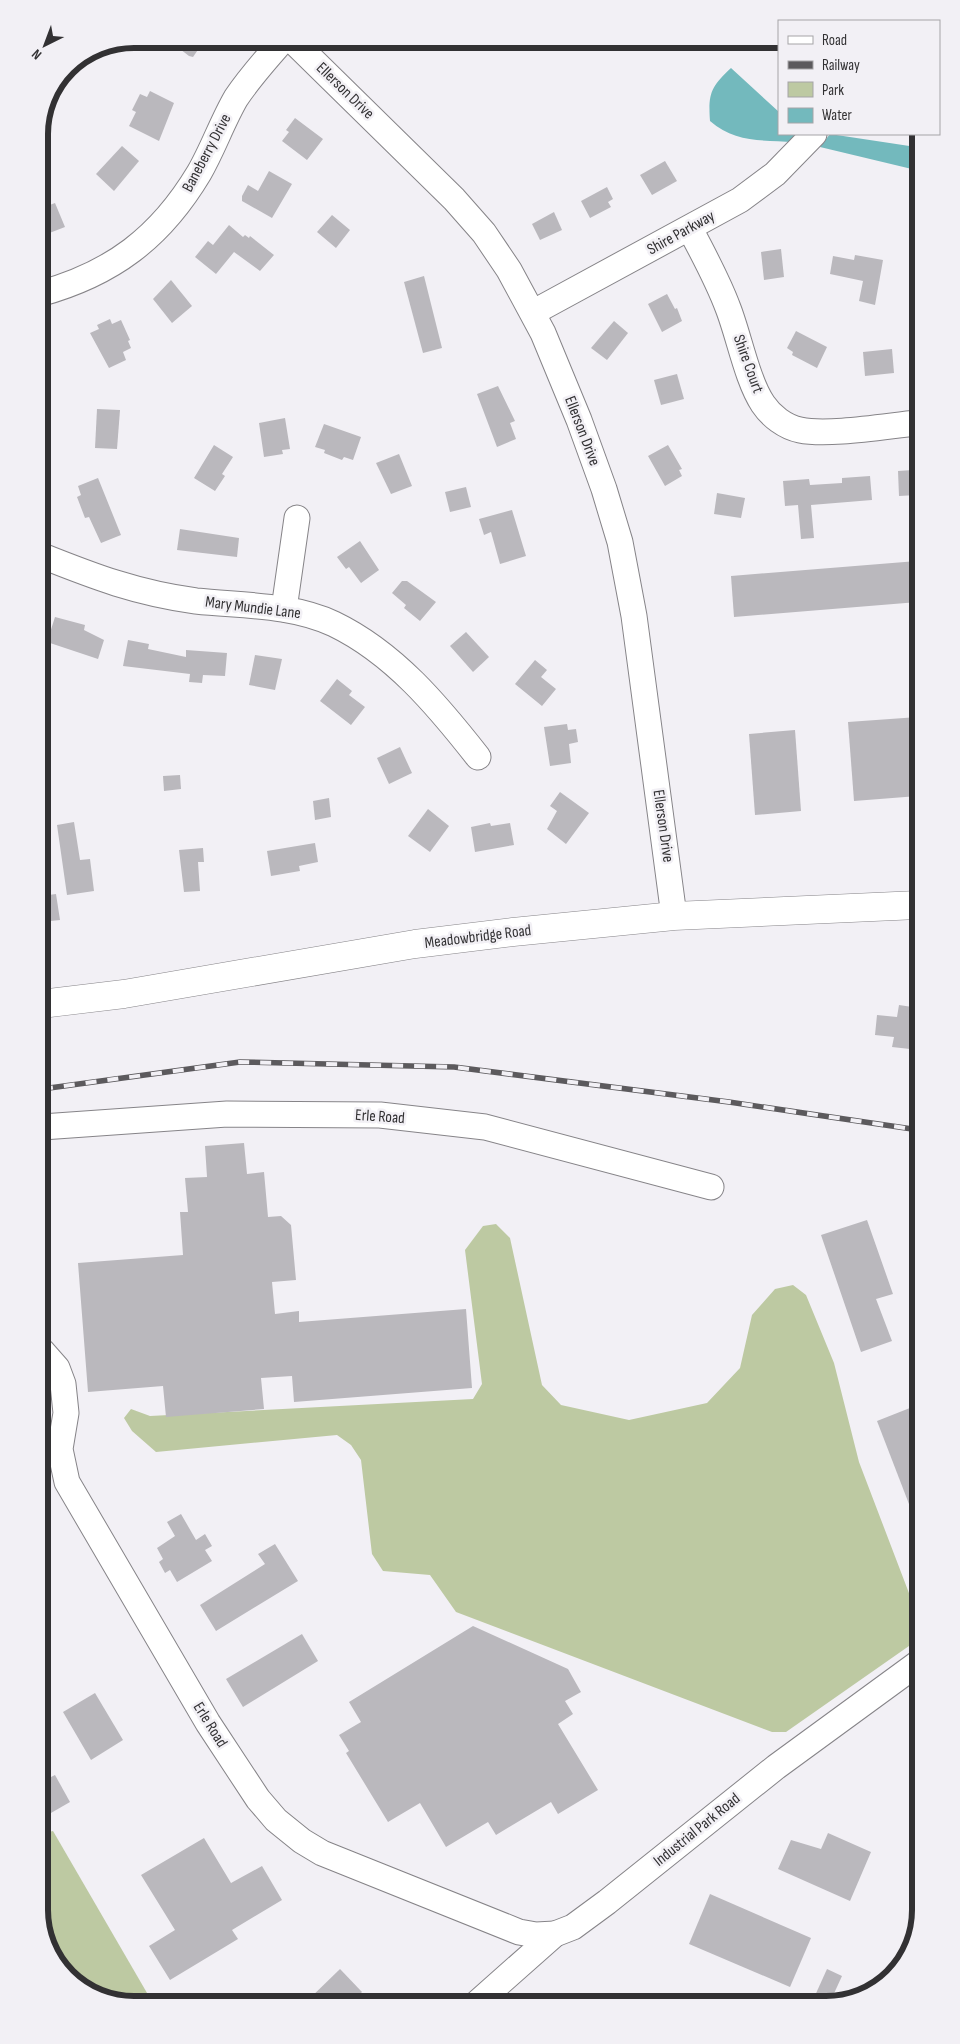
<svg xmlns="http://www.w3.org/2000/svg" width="960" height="2044" font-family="'Sofia Sans Condensed',sans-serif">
  <rect width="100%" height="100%" fill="#f2f0f5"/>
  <!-- green -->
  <g fill="#bdc9a2">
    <polygon points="496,1224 510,1238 542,1385 561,1405 629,1420 707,1403 740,1368 752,1315 775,1289 793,1285 806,1295 834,1363 859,1462 920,1622 919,1639 786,1732 772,1732 456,1612 430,1575 383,1571 372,1554 361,1460 351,1445 337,1435 156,1452 132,1431 124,1418 131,1409 150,1416 473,1399 482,1384 465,1250 483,1226"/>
    <polygon points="53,1831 154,2005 127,2005 76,1986 44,1941 44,1833"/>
  </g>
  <!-- water -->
  <g fill="#73b9bd">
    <path d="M731,68L779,112V134H803L795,142C762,140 735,143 710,121C708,93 711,87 731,68Z"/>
    <polygon points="830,134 916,147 916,170 820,147"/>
  </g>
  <!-- building -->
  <g fill="#bab8bd">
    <polygon points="167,39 196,39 202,44 193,57 189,56"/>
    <polygon points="150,91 174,103 159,141 129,126 136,112 132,110 140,94 147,97"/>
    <polygon points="295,118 323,139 307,160 282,141 289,132 286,130"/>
    <polygon points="122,146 139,161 114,191 96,174"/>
    <polygon points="665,161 677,181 652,195 640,175"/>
    <polygon points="269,171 292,184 272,218 242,201 242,196 248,185 258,191"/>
    <polygon points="607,187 613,199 608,202 611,207 590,218 581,201"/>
    <polygon points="55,203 65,227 39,237 39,209"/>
    <polygon points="554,212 562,230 540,240 532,224"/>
    <polygon points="332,215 350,230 336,248 317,232"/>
    <polygon points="229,225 243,237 245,235 249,238 250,236 274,255 260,271 234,252 216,274 195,257 208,241 213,245"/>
    <polygon points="781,249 784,277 764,280 761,252"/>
    <polygon points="855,255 883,260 875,305 859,301 863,281 830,274 833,256 854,260"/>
    <polygon points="424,276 442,348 423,353 404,282"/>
    <polygon points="171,280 192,306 172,323 153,299"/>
    <polygon points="667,294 675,309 677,308 682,321 662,332 648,304"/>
    <polygon points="110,319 112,324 121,320 130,340 128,341 131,348 123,352 126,360 109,368 90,333 99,329 97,325"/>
    <polygon points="614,321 628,333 607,360 591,348"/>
    <polygon points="796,331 827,347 817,368 792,355 793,352 787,348"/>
    <polygon points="892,349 894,373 865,376 863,352"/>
    <polygon points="677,374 684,399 661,405 654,380"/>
    <polygon points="498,386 515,421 510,423 516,439 497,447 477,394"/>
    <polygon points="97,409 120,410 117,449 95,448"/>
    <polygon points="285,418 290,449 282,450 283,454 264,457 259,423"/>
    <polygon points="324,424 361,437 353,460 344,457 342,460 324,453 325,450 315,447"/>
    <polygon points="214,445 233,457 222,474 225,476 215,491 194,478"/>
    <polygon points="668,445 682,469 679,470 682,476 665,486 648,456"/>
    <polygon points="399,454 412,486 391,494 376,463"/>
    <polygon points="913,470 914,476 917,475 917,495 899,496 898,471"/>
    <polygon points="870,476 872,500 811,505 814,538 801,539 798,505 785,506 783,481 809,479 810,485 842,483 842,478"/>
    <polygon points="98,478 121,535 101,543 89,517 85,518 77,497 81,495 78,486"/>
    <polygon points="466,487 471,507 450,512 445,492"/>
    <polygon points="717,493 745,498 741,518 714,514"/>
    <polygon points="512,510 526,556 500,564 491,532 484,535 479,519"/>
    <polygon points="180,529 239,538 237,557 177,550"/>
    <polygon points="360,541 379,570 361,583 349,567 346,569 337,557"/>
    <polygon points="917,561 918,602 734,617 731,576"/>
    <polygon points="402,581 407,581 436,602 420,621 404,608 406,605 392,593"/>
    <polygon points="55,617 85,625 84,630 104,640 98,659 47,642"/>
    <polygon points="466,632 489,657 473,672 450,646"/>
    <polygon points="128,640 149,644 148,649 186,657 186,650 227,653 225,676 203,675 202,683 189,682 190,674 123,666"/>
    <polygon points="255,655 282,659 275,690 249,685"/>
    <polygon points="535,660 547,670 541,677 556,689 542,706 515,684"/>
    <polygon points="337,679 352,691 349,695 365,707 351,725 320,701"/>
    <polygon points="918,717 918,796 854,801 848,722"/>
    <polygon points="567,724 568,730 576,729 578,742 569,744 571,763 550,766 544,727"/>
    <polygon points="795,730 801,811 755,815 749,734"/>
    <polygon points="400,747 412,773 389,784 377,758"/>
    <polygon points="180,775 181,789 164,791 163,776"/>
    <polygon points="560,792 589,813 566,844 547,829 557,811 550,806"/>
    <polygon points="329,798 331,817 315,820 313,801"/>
    <polygon points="428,809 449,826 430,852 408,836"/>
    <polygon points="74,822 80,860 90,859 94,891 67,895 57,825"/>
    <polygon points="490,823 491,826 510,823 514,845 475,852 471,827"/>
    <polygon points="315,843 318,862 299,866 300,871 271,876 267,851"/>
    <polygon points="203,848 204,862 198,862 200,891 184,892 179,850"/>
    <polygon points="56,894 60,920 41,922 41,896"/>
    <polygon points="899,1005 919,1008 919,1050 892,1047 894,1037 875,1035 877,1015 897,1017"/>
    <polygon points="244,1143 247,1174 264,1172 268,1217 281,1216 291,1225 296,1280 272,1282 275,1314 299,1311 299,1322 466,1309 472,1388 294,1402 292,1376 261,1378 264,1409 166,1417 163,1386 88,1392 78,1263 183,1255 180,1212 188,1212 185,1178 207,1177 205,1146"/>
    <polygon points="867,1220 893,1294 876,1299 892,1341 861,1352 821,1235"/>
    <polygon points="920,1404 920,1530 919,1530 877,1421"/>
    <polygon points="181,1514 196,1540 205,1534 212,1546 205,1550 212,1561 177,1582 170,1570 165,1573 159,1562 163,1559 157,1548 175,1536 167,1522"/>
    <polygon points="275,1544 298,1581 216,1631 200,1605 265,1564 258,1554"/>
    <polygon points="473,1626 568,1669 581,1692 565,1701 573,1714 558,1724 598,1790 558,1814 551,1802 496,1835 488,1822 446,1847 420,1803 388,1822 346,1753 349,1751 339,1735 361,1722 349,1702"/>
    <polygon points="302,1634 318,1661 243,1707 226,1679"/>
    <polygon points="95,1693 123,1740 91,1760 63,1712"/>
    <polygon points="55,1775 70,1802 44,1817 43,1781"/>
    <polygon points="828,1833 871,1852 850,1901 778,1869 791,1840 821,1849"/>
    <polygon points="204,1838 231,1883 262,1866 282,1900 232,1930 238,1939 170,1980 149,1946 175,1930 141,1875"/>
    <polygon points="710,1894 811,1938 790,1987 689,1944"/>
    <polygon points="340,1969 362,1992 350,2004 304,2004"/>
    <polygon points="827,1969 842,1976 831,2000 813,2000"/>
  </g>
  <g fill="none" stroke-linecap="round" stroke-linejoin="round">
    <!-- minor casing -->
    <g stroke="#868488" stroke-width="27">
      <g id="minor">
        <polyline points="291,39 454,199 484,233 509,270 543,333 579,420 604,489 620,542 634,616 674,916"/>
        <path d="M690,229C704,255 718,281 728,308C739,336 747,380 763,404C771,416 785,427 800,430C828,436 886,426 917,423"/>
        <path d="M39,294C112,274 160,238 199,173C213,149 222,122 236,98C250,77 267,58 284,39"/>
        <polyline points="534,312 740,200 775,174 814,134"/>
        <path d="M40,555C95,577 137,593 196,601C242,606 291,604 334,624C394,653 438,706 478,757"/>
        <polyline points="284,609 297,518"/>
        <polyline points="42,1127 227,1114 380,1115 485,1127 711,1187"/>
        <polyline points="42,1351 57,1368 63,1384 66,1413 60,1449 67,1482 208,1723 258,1799 276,1820 302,1841 322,1853 519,1932 536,1935 555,1934"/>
        <polyline points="477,2003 555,1934 573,1927 607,1902 776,1767 921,1661"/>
      </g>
    </g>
    <!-- major casing -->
    <g stroke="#868488" stroke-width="29">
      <polyline id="major" points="41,1004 124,994 415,944 513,932 674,916 918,905"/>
    </g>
    <!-- minor -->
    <use href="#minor" stroke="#fff" stroke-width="25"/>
    <!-- major -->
    <use href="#major" stroke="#fff" stroke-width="28"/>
    <!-- rail casing -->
    <g stroke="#5c5a5d" stroke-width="5.5">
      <polyline id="rail" points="42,1089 240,1062 454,1067 729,1102 919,1130"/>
    </g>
    <!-- rail -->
    <use href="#rail" stroke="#f2f0f5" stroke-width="4" stroke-dasharray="11" stroke-linecap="butt"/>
  </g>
  <g text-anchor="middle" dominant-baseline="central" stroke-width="5" stroke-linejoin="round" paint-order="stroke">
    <!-- street labels -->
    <g font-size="16" fill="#323133" stroke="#f2f0f5">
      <text transform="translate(345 91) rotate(44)">Ellerson Drive</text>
      <text transform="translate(207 153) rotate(-62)">Baneberry Drive</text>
      <text transform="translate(681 233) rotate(-29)">Shire Parkway</text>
      <text transform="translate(748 364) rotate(70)">Shire Court</text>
      <text transform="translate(582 431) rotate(69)">Ellerson Drive</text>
      <text transform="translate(253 608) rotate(7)">Mary Mundie Lane</text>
      <text transform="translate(663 826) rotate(82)">Ellerson Drive</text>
      <text transform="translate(478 937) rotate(-7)">Meadowbridge Road</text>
      <text transform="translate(380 1117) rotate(4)">Erle Road</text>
      <text transform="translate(210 1725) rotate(58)">Erle Road</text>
      <text transform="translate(697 1830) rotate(-39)">Industrial Park Road</text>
    </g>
  </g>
  <!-- crop -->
  <path d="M0 0H960V2044H0ZM134 48H826A86 86 0 0 1 912 134V1910A86 86 0 0 1 826 1996H134A86 86 0 0 1 48 1910V134A86 86 0 0 1 134 48Z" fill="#f2f0f5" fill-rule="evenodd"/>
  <path fill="none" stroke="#323133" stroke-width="6" d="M134 48H826A86 86 0 0 1 912 134V1910A86 86 0 0 1 826 1996H134A86 86 0 0 1 48 1910V134A86 86 0 0 1 134 48Z"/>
  <!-- legend -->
  <rect x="778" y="20" width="162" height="115" fill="#f2f0f5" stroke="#a5a4a7"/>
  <rect x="788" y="36" width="25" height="8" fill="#ffffff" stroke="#a5a4a7"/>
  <text x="822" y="45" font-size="15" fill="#323133">Road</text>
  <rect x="788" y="61" width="25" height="8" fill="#5c5a5d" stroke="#a5a4a7"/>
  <text x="822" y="70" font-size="15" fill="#323133">Railway</text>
  <rect x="788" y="82" width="25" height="15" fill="#bdc9a2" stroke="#a5a4a7"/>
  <text x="822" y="95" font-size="15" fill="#323133">Park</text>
  <rect x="788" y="108" width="25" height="15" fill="#73b9bd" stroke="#a5a4a7"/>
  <text x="822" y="120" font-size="15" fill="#323133">Water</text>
  <!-- north arrow -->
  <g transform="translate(45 45) rotate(222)" stroke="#f2f0f5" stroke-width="4" paint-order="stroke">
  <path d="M0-4L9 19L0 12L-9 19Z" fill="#323133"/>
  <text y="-8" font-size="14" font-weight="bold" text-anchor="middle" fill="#323133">N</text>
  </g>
</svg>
